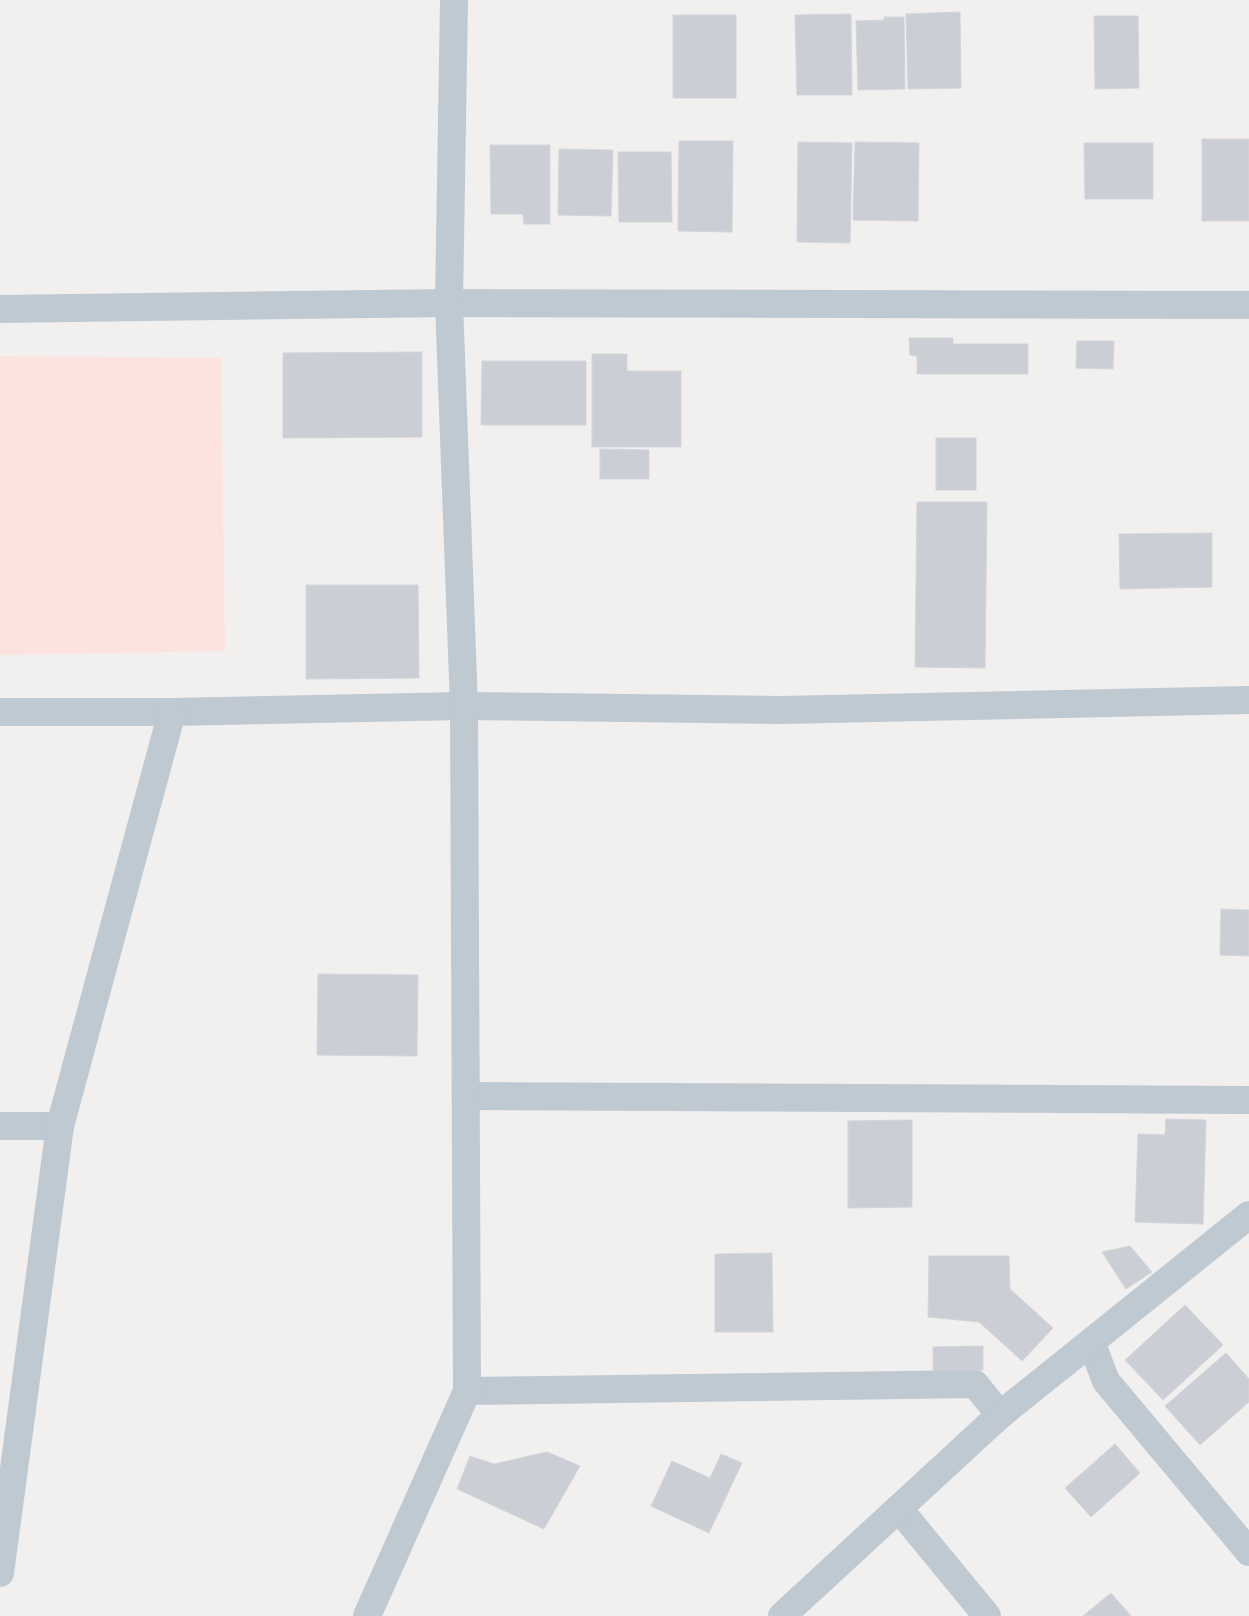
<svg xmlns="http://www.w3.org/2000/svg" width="1249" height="1616" font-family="Inter,sans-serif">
  <rect width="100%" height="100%" fill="#f2efef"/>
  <!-- medical -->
  <polygon fill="#fce3df" points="0,356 221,358 225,651 0,655"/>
  <!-- building -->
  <g fill="#cbced4" stroke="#d3d5db">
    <polygon points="960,12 961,88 908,89 906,14"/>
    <polygon points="851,14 852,95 797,95 795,15"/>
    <rect x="673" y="15" width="63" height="83"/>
    <polygon points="1094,16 1138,16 1139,88 1095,89"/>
    <polygon points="884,17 904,17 905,89 858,90 856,21 884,20"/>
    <rect x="1202" y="139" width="47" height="82"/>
    <polygon points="679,141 733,141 732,232 678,231"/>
    <polygon points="798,142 852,143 850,243 797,242"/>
    <polygon points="855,142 919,143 918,221 853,220"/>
    <polygon points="1084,143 1153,143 1153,199 1085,199"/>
    <polygon points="490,145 550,145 550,224 524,224 523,214 491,214"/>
    <polygon points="559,149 613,150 611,216 558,215"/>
    <polygon points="618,152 671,152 672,222 619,222"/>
    <polygon points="909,338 953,338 953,344 1028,344 1028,374 917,374 917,356 910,355"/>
    <polygon points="1077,341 1114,341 1113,369 1076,368"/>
    <polygon points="422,352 422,437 283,438 283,353"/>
    <polygon points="592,354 627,354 627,371 681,371 681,447 592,447"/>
    <polygon points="482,361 586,361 586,425 481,425"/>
    <rect x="936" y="438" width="40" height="52"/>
    <polygon points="600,449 649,450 649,479 600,479"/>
    <polygon points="917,502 987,502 985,668 915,667"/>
    <polygon points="1212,533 1212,587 1120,589 1119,534"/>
    <polygon points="306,585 418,585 419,678 306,679"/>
    <polygon points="1221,909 1249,910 1249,956 1220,955"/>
    <polygon points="318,974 418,975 417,1056 317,1055"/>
    <polygon points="1166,1119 1206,1120 1203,1224 1135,1222 1138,1134 1165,1135"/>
    <polygon points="912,1120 912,1207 848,1208 848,1121"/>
    <polygon points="1130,1246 1152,1272 1126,1289 1102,1252"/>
    <polygon points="772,1253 773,1332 715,1332 715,1254"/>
    <polygon points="929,1256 1009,1256 1010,1289 1053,1328 1022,1361 979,1322 928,1317"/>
    <polygon points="1185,1305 1223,1345 1163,1400 1125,1360"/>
    <polygon points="983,1346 983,1370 933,1371 933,1347"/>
    <polygon points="1226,1353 1249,1379 1249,1402 1200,1445 1165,1406"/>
    <polygon points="1115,1444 1140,1473 1091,1517 1065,1488"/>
    <polygon points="547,1452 580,1466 544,1529 457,1489 470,1456 494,1464"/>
    <polygon points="721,1454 742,1463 709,1533 651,1506 672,1461 710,1478"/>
    <polygon points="1111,1593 1131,1616 1083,1616"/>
  </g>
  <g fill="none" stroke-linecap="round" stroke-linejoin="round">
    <!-- minor -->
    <g stroke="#bfc9d2" stroke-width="28">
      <polyline points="0,309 449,303 1249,305"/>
      <polyline points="0,712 172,712 464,706 781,710 1249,700"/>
      <polyline points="466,1096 1249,1100"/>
      <polyline points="0,1126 60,1126"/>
      <polyline points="1091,1342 1106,1381 1249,1552"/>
      <polyline points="467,1391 975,1384 1000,1415"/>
      <polyline points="899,1509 987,1616"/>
      <polyline points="0,1573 60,1126 172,712"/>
      <polyline points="367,1616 467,1391 464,706 449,303 454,0"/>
      <polyline points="782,1616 1000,1415 1249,1215"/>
    </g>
  </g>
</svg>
